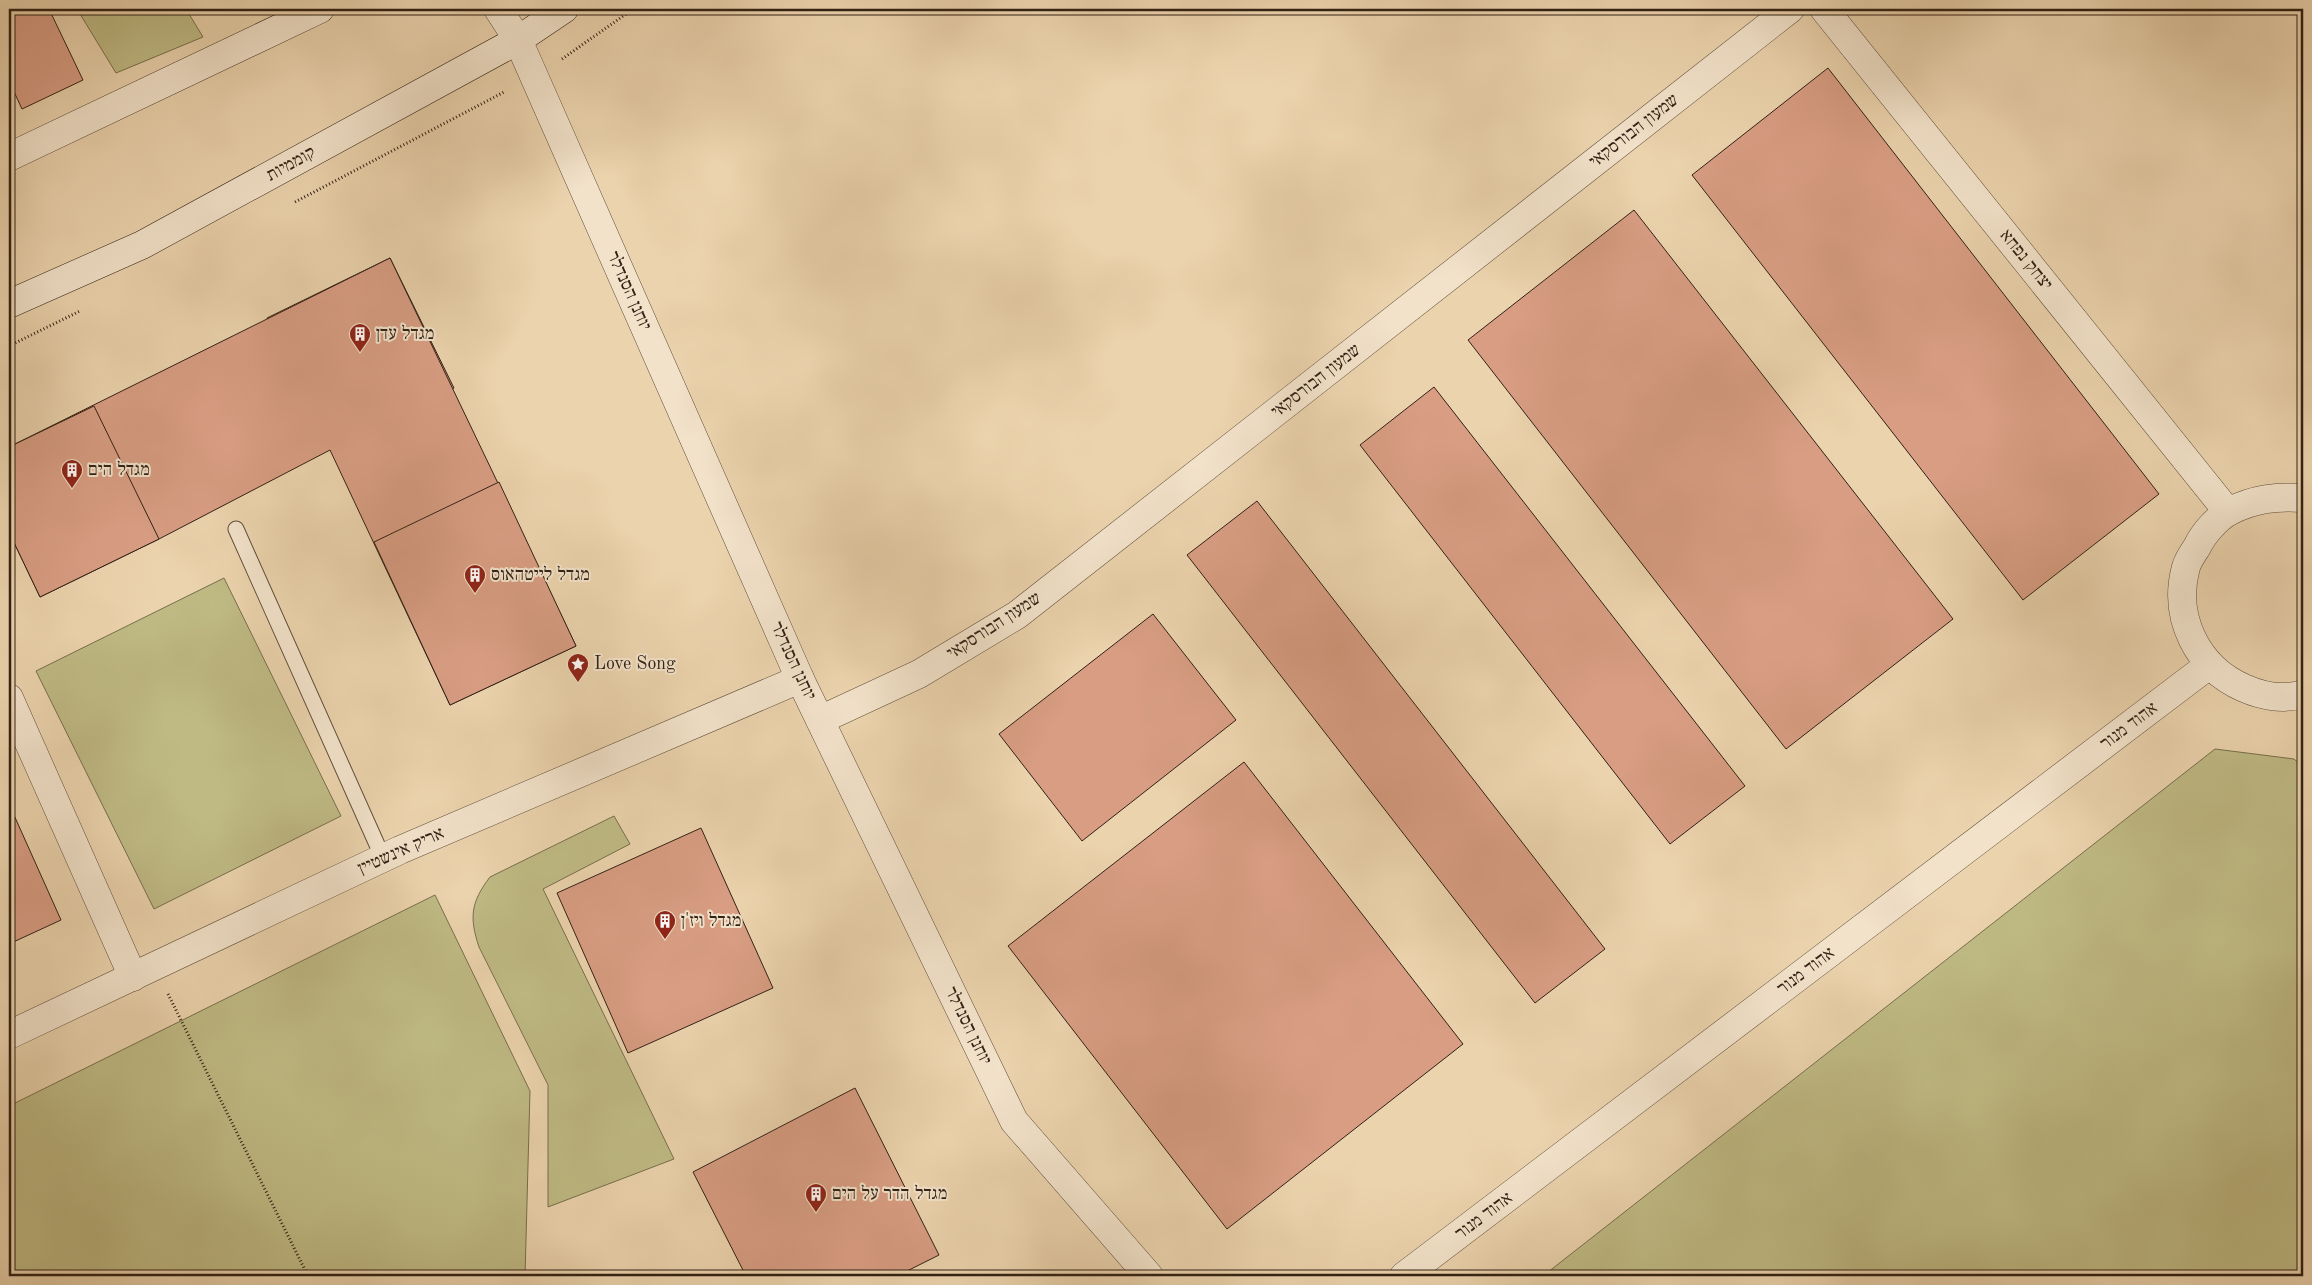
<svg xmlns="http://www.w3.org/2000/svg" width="2312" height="1285" font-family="'Old Standard TT','Frank Ruhl Libre',serif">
  <rect width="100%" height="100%" fill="#ebd3ad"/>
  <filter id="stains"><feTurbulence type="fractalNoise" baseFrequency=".004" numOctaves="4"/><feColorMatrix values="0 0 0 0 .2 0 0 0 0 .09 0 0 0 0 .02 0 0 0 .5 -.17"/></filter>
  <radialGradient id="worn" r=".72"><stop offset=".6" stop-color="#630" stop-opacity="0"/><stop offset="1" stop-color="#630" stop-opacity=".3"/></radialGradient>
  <!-- green -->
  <g fill="#bfba84" stroke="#786e4c">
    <polygon points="77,9 186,9 203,37 116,73"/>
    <polygon points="224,578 341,816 154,909 36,671"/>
    <polygon points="2215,749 2294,759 2303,767 2303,1276 1543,1276"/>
    <path d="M614,816L630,844L543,889L674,1159L548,1207V1085L479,947C469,917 471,902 490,877Z"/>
    <polygon points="435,895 530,1091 525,1276 9,1276 9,1106"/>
  </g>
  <!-- building -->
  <g fill="#d89d83" stroke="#322115">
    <polygon points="9,9 49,9 83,80 22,109 9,81"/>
    <polygon points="1828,68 2159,494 2023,600 1692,175"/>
    <polygon points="1634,210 1953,619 1786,749 1468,340"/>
    <polygon points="390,258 454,388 330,450 267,318"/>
    <polygon points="390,258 576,646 450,705 330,450 159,539 40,597 9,532 9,447"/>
    <polygon points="1434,387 1745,786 1670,844 1360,445"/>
    <polygon points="94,406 159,539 40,597 9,532 9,447"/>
    <polygon points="499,482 576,646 450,705 374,542"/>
    <polygon points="1257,501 1605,949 1535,1003 1187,555"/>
    <polygon points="1153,614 1236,720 1082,841 999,734"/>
    <polygon points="1244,762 1463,1044 1227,1229 1008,946"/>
    <polygon points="9,804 61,920 9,944"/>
    <polygon points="701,828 773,988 628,1053 557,893"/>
    <polygon points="855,1088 939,1255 897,1276 746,1276 693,1172"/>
  </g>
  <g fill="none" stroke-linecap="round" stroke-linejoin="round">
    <!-- service casing -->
    <g stroke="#604e3b" stroke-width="17">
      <polyline id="service" points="236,529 383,858"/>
    </g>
    <!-- minor casing -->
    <g stroke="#604e3b" stroke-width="29">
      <g id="minor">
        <polyline points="498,9 518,40 800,679 1014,1121 1149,1276"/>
        <polyline points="1824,9 2228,512"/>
        <path d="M2303,498C2276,496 2254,499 2230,511C2217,518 2203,534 2197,547C2193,553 2188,560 2186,567C2172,618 2198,668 2244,688C2262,696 2284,700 2303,694"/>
        <polyline points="9,698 133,977"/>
        <polyline points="820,720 919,674 1017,615 1790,9"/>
        <polyline points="9,1035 400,850 800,679"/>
        <polyline points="1404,1276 2209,665"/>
      </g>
    </g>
    <!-- secondary casing -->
    <g stroke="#322115" stroke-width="29">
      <g id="secondary">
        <polyline points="9,157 320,9"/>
        <polyline points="9,304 142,245 518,40 564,9"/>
      </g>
    </g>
    <!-- path -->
    <g stroke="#322115" stroke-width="3" stroke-dasharray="1 2.5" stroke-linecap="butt">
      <polyline points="562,59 633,9"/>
      <polyline points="295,202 504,92"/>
      <polyline points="9,346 80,311"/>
      <polyline points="168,994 308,1276"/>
    </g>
    <!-- service -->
    <use href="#service" stroke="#f2e2ca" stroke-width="15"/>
    <!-- minor -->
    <use href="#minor" stroke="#f2e2ca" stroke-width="28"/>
    <!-- secondary -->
    <use href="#secondary" stroke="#f2e2ca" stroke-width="28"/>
  </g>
  <!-- icons -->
  <defs>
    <g id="building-pin" transform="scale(1.125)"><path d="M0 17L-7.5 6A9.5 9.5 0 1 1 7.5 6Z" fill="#8f2418" stroke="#f2e2ca"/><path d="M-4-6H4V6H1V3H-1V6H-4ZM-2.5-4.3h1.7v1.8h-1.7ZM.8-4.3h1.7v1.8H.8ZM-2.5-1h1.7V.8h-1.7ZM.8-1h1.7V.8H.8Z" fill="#fff"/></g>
    <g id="sight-pin" transform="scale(1.125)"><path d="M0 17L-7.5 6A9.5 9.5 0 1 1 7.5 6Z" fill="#8f2418" stroke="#f2e2ca"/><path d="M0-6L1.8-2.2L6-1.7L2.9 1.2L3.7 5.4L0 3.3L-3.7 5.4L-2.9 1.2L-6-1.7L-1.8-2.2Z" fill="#fff"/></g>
  </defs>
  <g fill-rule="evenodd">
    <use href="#building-pin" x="360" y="334"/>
    <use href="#building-pin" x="72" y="470"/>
    <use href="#building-pin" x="475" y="575"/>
    <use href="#sight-pin" x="578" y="664"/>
    <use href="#building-pin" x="665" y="921"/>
    <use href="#building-pin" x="816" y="1194"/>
  </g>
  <g text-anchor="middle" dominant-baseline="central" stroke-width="4" stroke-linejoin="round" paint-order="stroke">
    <!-- street labels -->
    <g font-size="18" fill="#322115" stroke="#f2e2ca">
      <text transform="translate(1634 131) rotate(-38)">שמעון הבורסקאי</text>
      <text transform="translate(291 164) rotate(-29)">קוממיות</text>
      <text transform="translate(2026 260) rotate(51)">יצחק נפחא</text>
      <text transform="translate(629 291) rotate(66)">יוחנן הסנדלר</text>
      <text transform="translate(1316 381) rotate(-38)">שמעון הבורסקאי</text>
      <text transform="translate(994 626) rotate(-33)">שמעון הבורסקאי</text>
      <text transform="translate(793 661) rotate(65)">יוחנן הסנדלר</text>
      <text transform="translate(2129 726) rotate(-37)">אהוד מנור</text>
      <text transform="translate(401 851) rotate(-24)">אריק אינשטיין</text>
      <text transform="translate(1806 971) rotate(-37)">אהוד מנור</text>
      <text transform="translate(968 1026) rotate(64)">יוחנן הסנדלר</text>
      <text transform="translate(1484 1216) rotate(-37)">אהוד מנור</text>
    </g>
    <!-- poi labels -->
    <g font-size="18" fill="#322115" stroke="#f2e2ca" text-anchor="start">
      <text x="376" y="334">מגדל עדן</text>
      <text x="88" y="470">מגדל הים</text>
      <text x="491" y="575">מגדל לייטהאוס</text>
      <text x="594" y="664">Love Song</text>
      <text x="681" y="921">מגדל ויז'ן</text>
      <text x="832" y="1194">מגדל הדר על הים</text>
    </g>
  </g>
  <!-- margin -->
  <rect width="2312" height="1285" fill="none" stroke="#ebd3ad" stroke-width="30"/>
  <rect x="10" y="10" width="2292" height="1265" fill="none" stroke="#322115" stroke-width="2.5"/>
  <rect x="15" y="15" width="2282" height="1255" fill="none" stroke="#322115"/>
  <rect width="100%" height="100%" filter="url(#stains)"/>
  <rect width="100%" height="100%" fill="url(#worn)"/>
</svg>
